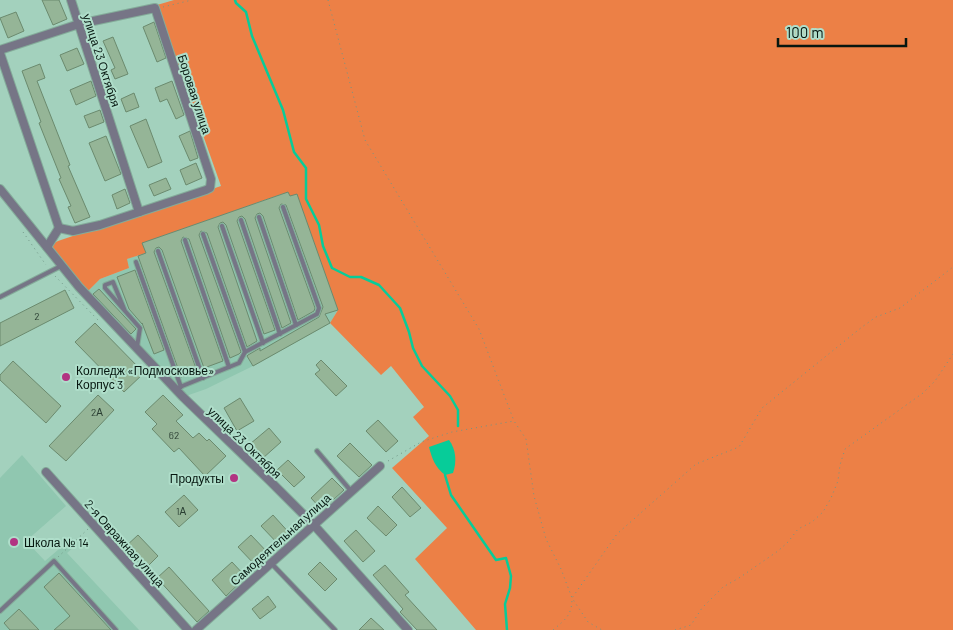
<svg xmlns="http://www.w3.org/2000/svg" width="953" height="630" font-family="Barlow,sans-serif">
  <rect width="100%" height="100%" fill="#a3d1bd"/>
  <!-- built -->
  <g fill="#90c7b0">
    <polygon points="288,193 338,310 330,323 253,366 206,389 183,397 85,294 100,279 129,268 126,259 146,253 142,243"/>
    <polygon points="22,455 66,506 26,541 45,561 72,538 77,544 67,553 139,630 0,630 0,478"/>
  </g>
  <!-- green -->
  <polygon fill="#ec8046" points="174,0 953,0 953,630 476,630 415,559 447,528 392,468 429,436 413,417 424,407 391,366 381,375 330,323 338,310 290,196 282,194 143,243 146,253 127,259 129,268 100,279 85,294 47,247 58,241 221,186 157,5"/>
  <!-- water -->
  <path fill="#07cc99" d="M449,440C456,449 457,462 453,473L445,475C435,467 432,459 429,447Z"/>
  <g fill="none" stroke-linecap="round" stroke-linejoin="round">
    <!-- stream -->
    <g stroke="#07cc99" stroke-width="2.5">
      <polyline points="235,0 236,3 246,12 252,36 283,110 294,152 306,168 306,199 319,225 323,246 332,268 350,277 361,277 379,285 400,308 409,332 413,348 422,366 450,396 458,410 458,426"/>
      <polyline points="445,475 451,495 496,560 506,558 511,576 510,588 505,604 507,630"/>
    </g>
  </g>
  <!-- building -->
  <g fill="#95b597" stroke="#6b8a6e">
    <polygon points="42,0 59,0 67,19 53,25"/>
    <polygon points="16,12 24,31 8,38 0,18"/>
    <polygon points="154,22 166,58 157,62 143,27"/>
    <polygon points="113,37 128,74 115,79 111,70 115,68 103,41"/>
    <polygon points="77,48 84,64 67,71 60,55"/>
    <polygon points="40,64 45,78 37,81 70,165 68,166 90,217 75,223 68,207 71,206 59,179 61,178 39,123 41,122 22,71"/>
    <polygon points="91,81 96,96 76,105 70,90"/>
    <polygon points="172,81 184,115 176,119 167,99 160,102 155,88"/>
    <polygon points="134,93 139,107 126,112 121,99"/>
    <polygon points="100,110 104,122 89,128 84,116"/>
    <polygon points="146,119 162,162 148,168 130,126"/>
    <polygon points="190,131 198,158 190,161 179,136"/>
    <polygon points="106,136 121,174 105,181 89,143"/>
    <polygon points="196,163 202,178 186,185 180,170"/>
    <polygon points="166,178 171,189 154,196 149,185"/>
    <polygon points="125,189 130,203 117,209 112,195"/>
    <polygon points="288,192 290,196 297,194 338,310 325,314 330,323 253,366 247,356 248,355 260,348 260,351 319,317 323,307 286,205 281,204 279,208 315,308 314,311 298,320 263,216 260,213 257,214 255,218 291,323 282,328 245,219 242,216 239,217 237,221 275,330 264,334 226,225 223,222 220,223 218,227 257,341 247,347 207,233 201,231 199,235 241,352 239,354 230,358 189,239 183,237 181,241 223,361 204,368 162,250 159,247 156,248 154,252 197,371 181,377 138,256 146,253 142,243"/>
    <polygon points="135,270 164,350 154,354 142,323 142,324 129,309 117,277"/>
    <polygon points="99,289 136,329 131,334 93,294"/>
    <polygon points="65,290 74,308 0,346 0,323"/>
    <polygon points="95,323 144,373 124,392 75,342"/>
    <polygon points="321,360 347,386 336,396 315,374 320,370 316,365"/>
    <polygon points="13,361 61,406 46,423 0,380 0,375"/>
    <polygon points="98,395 114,410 66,461 49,446"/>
    <polygon points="163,395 183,415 176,421 193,438 199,433 207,441 209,439 226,456 205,476 179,448 174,452 152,429 157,424 145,412"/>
    <polygon points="240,398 254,421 237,431 224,408"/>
    <polygon points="378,420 398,441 386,452 366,431"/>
    <polygon points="269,428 281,442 263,458 250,444"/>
    <polygon points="350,443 372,465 359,477 337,456"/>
    <polygon points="288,460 305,477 294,487 277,470"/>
    <polygon points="332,478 344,490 322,510 311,498"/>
    <polygon points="402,487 421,508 410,517 392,497"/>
    <polygon points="184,495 198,510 179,527 165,512"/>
    <polygon points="378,506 397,525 386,536 367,518"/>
    <polygon points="273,515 292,536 281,547 261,526"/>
    <polygon points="356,530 375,551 363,562 344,541"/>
    <polygon points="138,535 158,556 145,569 125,547"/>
    <polygon points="251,535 270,555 257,567 238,547"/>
    <polygon points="232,562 246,577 226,596 212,580"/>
    <polygon points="320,562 337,579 325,591 308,574"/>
    <polygon points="385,565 409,592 405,595 437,630 417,630 400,612 403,609 373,575"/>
    <polygon points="169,567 209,611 197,622 157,578"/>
    <polygon points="59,573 111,630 54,630 70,616 44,587"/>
    <polygon points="268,596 276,607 260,619 252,609"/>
    <polygon points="19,609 39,630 10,630 4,623"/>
    <polygon points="371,618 384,630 359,630"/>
  </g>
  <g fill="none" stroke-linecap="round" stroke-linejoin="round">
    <!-- lane casing -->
    <g stroke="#84ac9a" stroke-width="6">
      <g id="lane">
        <polyline points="259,217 296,325"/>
        <polyline points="241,220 280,334"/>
        <polyline points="222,226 263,343"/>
        <polyline points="203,234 245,352"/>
        <polyline points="185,240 229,367"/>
        <polyline points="158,251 203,378"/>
        <polyline points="136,262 181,387"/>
        <polyline points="0,297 61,266"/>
        <polyline points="125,311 105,288 105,285 113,282 125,311 140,328 137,347"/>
        <polyline points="175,389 239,363 245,352 317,314 319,308 283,207"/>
        <polyline points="317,451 351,491"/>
        <polyline points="271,563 335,630"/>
        <polyline points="0,611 54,561 116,630"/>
      </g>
    </g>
    <!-- street casing -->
    <g stroke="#84ac9a" stroke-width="10">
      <g id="street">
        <polyline points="71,0 139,212"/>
        <polyline points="0,50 79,24 155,8 211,179 210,188 206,190 100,225 73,231 59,228 47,247"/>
        <polyline points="0,53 59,228"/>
        <polyline points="0,189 79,287 183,397 269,480 313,524 408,630"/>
        <polyline points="46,472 188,630"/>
        <polyline points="196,630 380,466"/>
      </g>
    </g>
    <!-- path -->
    <g stroke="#719686" stroke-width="1" stroke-dasharray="1 4" stroke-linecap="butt">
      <polyline points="328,0 365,140 479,329 514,421"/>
      <polyline points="163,7 192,0"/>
      <polyline points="23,232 46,265"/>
      <polyline points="55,276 98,320"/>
      <polyline points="388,461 421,442 452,432 514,421 526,439 534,496 546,539 561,569 572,598 588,622 602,630"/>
      <polyline points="58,557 88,529"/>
      <path d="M553,630C566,619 572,615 572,598L617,534L696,464L739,447L762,408L862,327L876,317L900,308L953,267"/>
      <polyline points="675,630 691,625 702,608 723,587 739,578 778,551 788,542 798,529 812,522 823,512 831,498 838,481 840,465 845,449 923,393 935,381 953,354"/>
    </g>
    <!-- lane -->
    <use href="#lane" stroke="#767586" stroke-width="4"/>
    <!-- street -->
    <use href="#street" stroke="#767586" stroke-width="8"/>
  </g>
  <!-- markers -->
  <g fill="#b23482" stroke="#afdeca" stroke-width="2">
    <circle cx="66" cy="377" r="5"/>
    <circle cx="234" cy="478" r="5"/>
    <circle cx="14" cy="542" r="5"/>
  </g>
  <g text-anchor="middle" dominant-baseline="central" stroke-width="4" stroke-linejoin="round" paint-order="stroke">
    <!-- number labels -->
    <g font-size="10" fill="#2a3e32">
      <text x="37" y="316">2</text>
      <text x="97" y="412">2А</text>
      <text x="174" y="435">62</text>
      <text x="181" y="511">1А</text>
    </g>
    <!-- street labels -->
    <g font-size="12" fill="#061710" stroke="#afdeca">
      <text transform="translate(102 60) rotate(72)">улица 23 Октября</text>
      <text transform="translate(195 94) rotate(72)">Боровая улица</text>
      <text transform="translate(245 442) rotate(44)">улица 23 Октября</text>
      <text transform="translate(280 539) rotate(-42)">Самодеятельная улица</text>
      <text transform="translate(125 543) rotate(48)">2-я Овражная улица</text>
    </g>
    <!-- poi labels -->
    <g font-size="12" fill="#061710" stroke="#afdeca" text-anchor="start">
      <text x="76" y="370">Колледж «Подмосковье»<tspan x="76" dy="14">Корпус 3</tspan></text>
      <text x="224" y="478" text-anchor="end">Продукты</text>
      <text x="24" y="542">Школа № 14</text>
    </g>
  </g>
  <!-- scale -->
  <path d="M778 38v8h128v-8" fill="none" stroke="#061710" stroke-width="2.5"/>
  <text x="786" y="38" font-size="15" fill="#061710" stroke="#afdeca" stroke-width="4" paint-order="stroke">100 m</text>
</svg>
